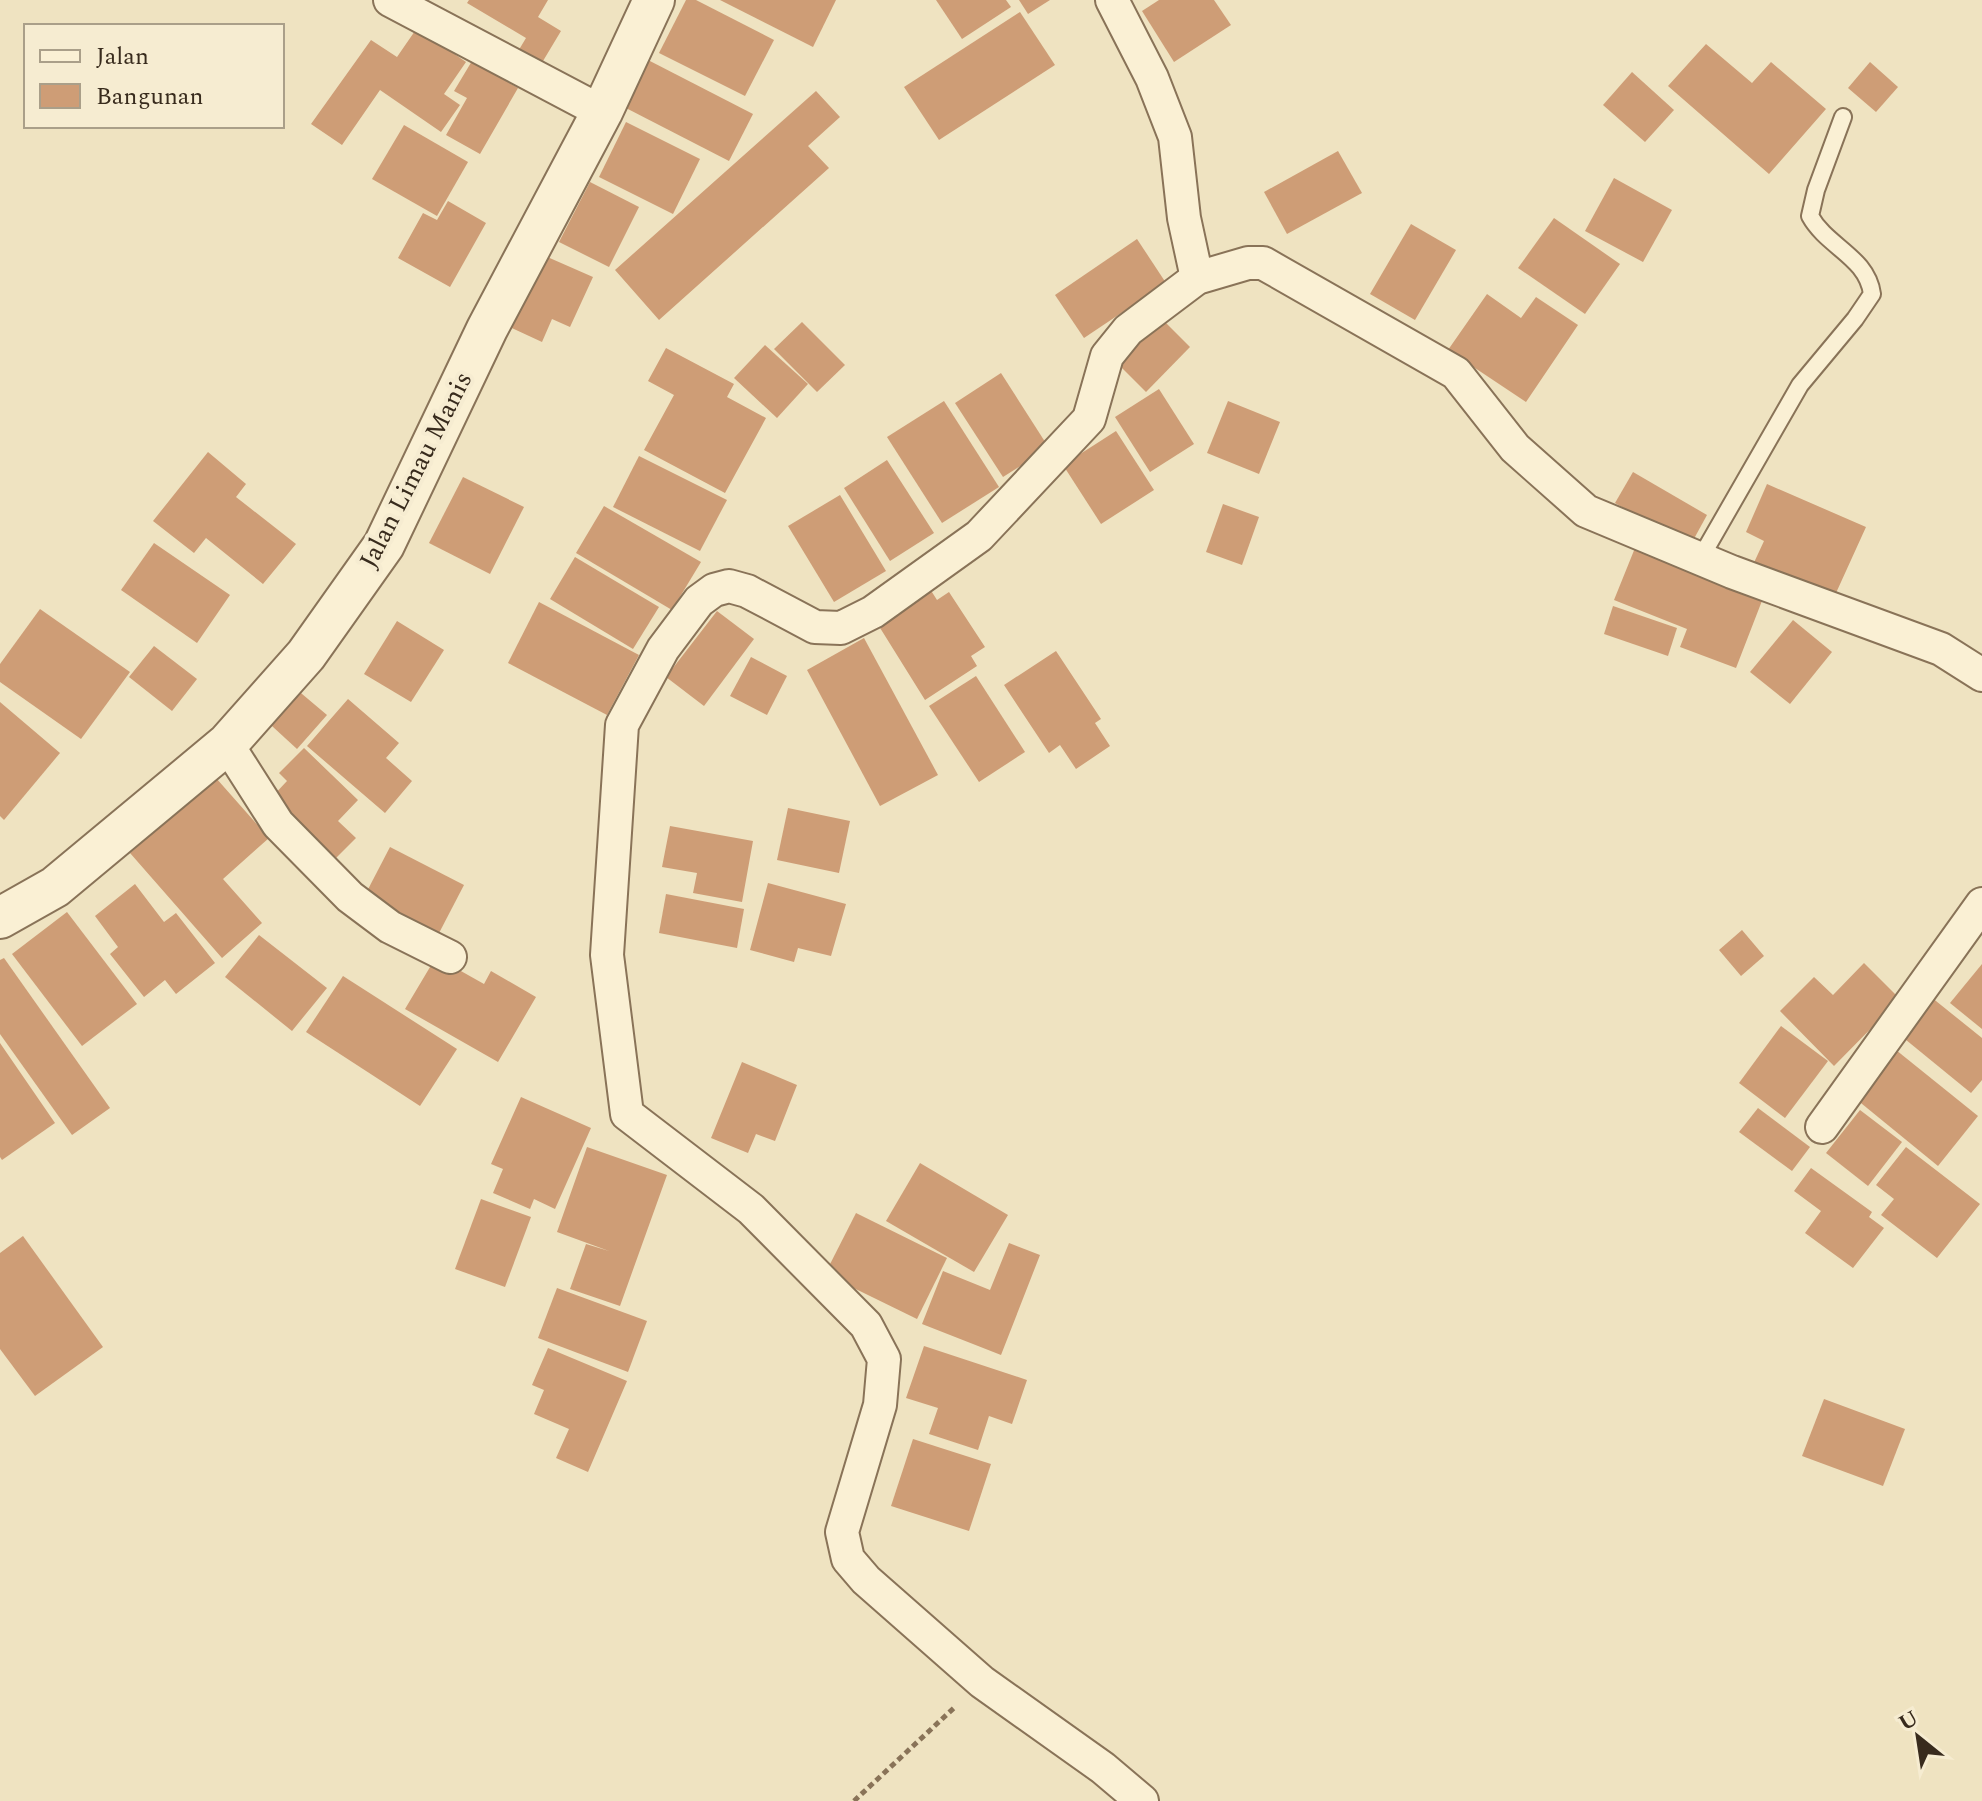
<svg xmlns="http://www.w3.org/2000/svg" width="1982" height="1801" font-family="Spectral,serif">
  <rect width="100%" height="100%" fill="#efe3c1"/>
  <!-- building -->
  <g fill="#ce9d76">
    <polygon points="469,0 548,0 538,17 561,31 540,66 517,53 526,38 467,3"/>
    <polygon points="686,0 696,0 774,40 745,96 659,53"/>
    <polygon points="720,0 836,0 813,47"/>
    <polygon points="936,0 1006,0 1011,7 962,39"/>
    <polygon points="1019,0 1050,0 1028,14"/>
    <polygon points="1159,0 1214,0 1231,25 1174,62 1142,11"/>
    <polygon points="1020,12 1055,65 939,140 904,87"/>
    <polygon points="417,28 466,62 444,94 460,105 441,132 380,90 342,145 311,124 371,40 397,57"/>
    <polygon points="1706,44 1752,83 1771,62 1826,109 1769,174 1668,86"/>
    <polygon points="648,60 753,114 729,161 624,107"/>
    <polygon points="472,61 518,88 480,154 446,135 467,98 454,91"/>
    <polygon points="1870,62 1898,87 1876,112 1848,88"/>
    <polygon points="1632,72 1674,110 1645,142 1603,105"/>
    <polygon points="816,91 840,117 808,146 829,168 659,320 615,270"/>
    <polygon points="626,122 700,159 673,214 599,177"/>
    <polygon points="404,125 468,162 437,216 372,179"/>
    <polygon points="1338,151 1362,193 1287,234 1264,192"/>
    <polygon points="1614,178 1672,210 1643,262 1585,231"/>
    <polygon points="590,182 639,207 609,267 559,242"/>
    <polygon points="448,201 486,223 450,287 398,258 423,213 437,220"/>
    <polygon points="1554,218 1620,264 1585,314 1518,268"/>
    <polygon points="1411,224 1456,250 1415,320 1370,294"/>
    <polygon points="1137,239 1166,283 1084,338 1055,295"/>
    <polygon points="536,252 593,277 570,327 552,319 542,342 503,324"/>
    <polygon points="1487,294 1521,318 1536,297 1578,325 1526,402 1448,350"/>
    <polygon points="1160,317 1190,347 1146,392 1116,362"/>
    <polygon points="802,322 845,365 817,392 774,349"/>
    <polygon points="765,345 808,384 777,418 734,378"/>
    <polygon points="666,348 734,384 727,397 766,418 725,493 644,450 674,395 648,381"/>
    <polygon points="1001,373 1049,448 1003,477 955,403"/>
    <polygon points="1159,389 1194,444 1150,472 1115,417"/>
    <polygon points="944,401 999,487 942,523 887,437"/>
    <polygon points="1228,401 1280,422 1259,474 1207,453"/>
    <polygon points="1116,431 1154,490 1101,524 1063,465"/>
    <polygon points="208,452 246,484 236,497 296,544 263,584 206,538 194,553 153,521"/>
    <polygon points="639,456 727,500 700,551 613,507"/>
    <polygon points="887,460 934,533 890,561 844,488"/>
    <polygon points="1633,472 1707,515 1690,546 1615,503"/>
    <polygon points="463,477 524,507 490,574 429,543"/>
    <polygon points="1767,484 1866,527 1831,604 1751,569 1764,541 1746,532"/>
    <polygon points="840,495 886,571 834,602 788,526"/>
    <polygon points="1223,504 1259,517 1242,565 1206,552"/>
    <polygon points="604,506 701,562 672,610 576,553"/>
    <polygon points="154,543 230,595 197,643 121,590"/>
    <polygon points="1637,543 1765,593 1736,668 1680,647 1687,629 1614,600"/>
    <polygon points="575,557 659,607 633,649 550,599"/>
    <polygon points="930,589 937,600 949,592 985,647 971,656 977,666 925,700 877,623"/>
    <polygon points="539,602 639,655 607,715 508,663"/>
    <polygon points="1613,606 1677,628 1668,656 1604,634"/>
    <polygon points="40,609 130,672 81,739 0,682 0,664"/>
    <polygon points="717,611 754,639 704,706 666,677"/>
    <polygon points="1793,620 1832,652 1790,704 1750,672"/>
    <polygon points="397,621 444,650 411,702 364,674"/>
    <polygon points="864,638 938,775 880,806 807,670"/>
    <polygon points="154,646 197,679 172,711 129,677"/>
    <polygon points="1056,651 1101,719 1095,723 1110,746 1076,769 1060,745 1049,753 1004,685"/>
    <polygon points="751,657 787,676 767,715 730,696"/>
    <polygon points="976,676 1025,752 979,782 929,706"/>
    <polygon points="289,683 327,715 297,749 260,715"/>
    <polygon points="348,699 399,743 386,758 412,781 385,813 307,746"/>
    <polygon points="0,702 60,753 4,820 0,816"/>
    <polygon points="304,748 358,800 338,821 356,838 336,858 272,797 287,781 279,773"/>
    <polygon points="216,778 269,838 223,879 262,923 222,958 130,853"/>
    <polygon points="788,808 850,821 839,873 777,860"/>
    <polygon points="670,826 753,841 742,902 693,893 697,873 662,867"/>
    <polygon points="390,847 464,885 438,935 364,897"/>
    <polygon points="768,883 846,904 831,956 798,948 794,962 750,950"/>
    <polygon points="135,884 164,922 176,913 215,963 176,994 165,980 144,997 110,954 118,947 95,916"/>
    <polygon points="666,894 744,909 737,948 659,933"/>
    <polygon points="67,912 137,1004 82,1046 12,954"/>
    <polygon points="1742,930 1764,956 1741,976 1719,950"/>
    <polygon points="259,935 327,988 292,1031 225,977"/>
    <polygon points="436,957 484,984 491,971 536,997 498,1062 405,1009"/>
    <polygon points="4,958 110,1108 72,1135 0,1034 0,960"/>
    <polygon points="1864,963 1900,999 1834,1066 1780,1011 1814,977 1833,995"/>
    <polygon points="1982,964 1982,1029 1950,1003"/>
    <polygon points="343,976 457,1049 420,1106 306,1032"/>
    <polygon points="1931,997 1982,1038 1982,1080 1971,1093 1900,1035"/>
    <polygon points="1781,1026 1828,1061 1785,1118 1739,1083"/>
    <polygon points="0,1043 55,1123 2,1160 0,1157"/>
    <polygon points="1896,1050 1978,1116 1938,1166 1856,1099"/>
    <polygon points="742,1062 797,1085 775,1141 756,1134 748,1153 711,1138"/>
    <polygon points="521,1097 591,1128 555,1209 534,1199 530,1209 493,1193 503,1169 491,1164"/>
    <polygon points="1758,1108 1810,1147 1792,1171 1739,1132"/>
    <polygon points="1860,1110 1902,1142 1868,1186 1826,1153"/>
    <polygon points="587,1147 667,1175 620,1306 570,1289 586,1244 609,1251 557,1232"/>
    <polygon points="1906,1147 1980,1204 1937,1258 1881,1215 1894,1199 1876,1185"/>
    <polygon points="920,1163 1008,1215 974,1272 886,1221"/>
    <polygon points="1811,1168 1872,1212 1869,1217 1884,1228 1853,1268 1805,1233 1821,1211 1794,1191"/>
    <polygon points="481,1199 531,1217 505,1287 455,1269"/>
    <polygon points="856,1213 947,1258 917,1319 825,1274"/>
    <polygon points="23,1236 103,1347 35,1396 0,1349 0,1253"/>
    <polygon points="1009,1243 1040,1255 1001,1355 922,1324 943,1271 990,1290"/>
    <polygon points="557,1288 647,1321 628,1372 538,1338"/>
    <polygon points="924,1346 1027,1380 1012,1424 989,1416 978,1450 929,1434 938,1408 906,1398"/>
    <polygon points="548,1348 627,1381 588,1472 556,1458 569,1429 534,1414 544,1390 532,1385"/>
    <polygon points="1824,1399 1905,1429 1883,1486 1802,1456"/>
    <polygon points="913,1439 991,1464 969,1531 891,1506"/>
  </g>
  <g fill="none" stroke-linecap="round" stroke-linejoin="round">
    <!-- service casing -->
    <g stroke="#897358" stroke-width="20">
      <path id="service" d="M1700,559L1800,385L1855,319L1872,294C1867,257 1827,247 1810,216L1816,190L1843,117"/>
    </g>
    <!-- minor casing -->
    <g stroke="#897358" stroke-width="36">
      <g id="minor">
        <polyline points="390,0 602,112"/>
        <polyline points="1112,0 1152,78 1175,137 1184,218 1197,278"/>
        <polyline points="227,744 278,824 350,897 390,927 450,957"/>
        <polyline points="1822,1127 1982,904"/>
        <polyline points="1142,1801 1103,1768 982,1682 866,1580 848,1559 842,1532 880,1405 884,1359 866,1325 751,1209 627,1114 607,955 622,725 663,649 699,601 714,590 729,586 747,591 815,627 841,628 873,612 979,536 1089,419 1107,356 1128,330 1197,278 1248,263 1263,263 1456,373 1515,448 1586,511 1732,572 1941,649 1982,675"/>
      </g>
    </g>
    <!-- tertiary casing -->
    <g stroke="#897358" stroke-width="44">
      <polyline id="tertiary" points="0,918 55,887 227,744 306,655 384,545 487,329 602,112 654,0"/>
    </g>
    <!-- path -->
    <polyline stroke="#897358" stroke-width="5" stroke-dasharray="6 4" stroke-linecap="butt" points="854,1801 956,1706"/>
    <!-- service -->
    <use href="#service" stroke="#faf0d4" stroke-width="16"/>
    <!-- minor -->
    <use href="#minor" stroke="#faf0d4" stroke-width="32"/>
    <!-- tertiary -->
    <use href="#tertiary" stroke="#faf0d4" stroke-width="40"/>
  </g>
  <g text-anchor="middle" dominant-baseline="central" stroke-width="8" stroke-linejoin="round" paint-order="stroke">
    <!-- street labels -->
    <g font-size="26" fill="#382b1d" stroke="#f6ecd1">
      <text transform="translate(416 470) rotate(-63)">Jalan Limau Manis</text>
    </g>
  </g>
  <!-- legend -->
  <rect x="24" y="24" width="260" height="104" fill="#f6ecd1" stroke="#aa9f89" stroke-width="2"/>
  <rect x="40" y="50" width="40" height="12" fill="#faf0d4" stroke="#aa9f89" stroke-width="2"/>
  <text x="96" y="64" font-size="24" fill="#382b1d">Jalan</text>
  <rect x="40" y="84" width="40" height="24" fill="#ce9d76" stroke="#aa9f89" stroke-width="2"/>
  <text x="96" y="104" font-size="24" fill="#382b1d">Bangunan</text>
  <!-- north arrow -->
  <g transform="translate(1918 1737) rotate(330)" stroke="#f6ecd1" stroke-width="6" paint-order="stroke">
  <path d="M0-6L14 30L0 20L-14 30Z" fill="#382b1d"/>
  <text y="-12" font-size="22" font-weight="bold" text-anchor="middle" fill="#382b1d">U</text>
  </g>
</svg>
